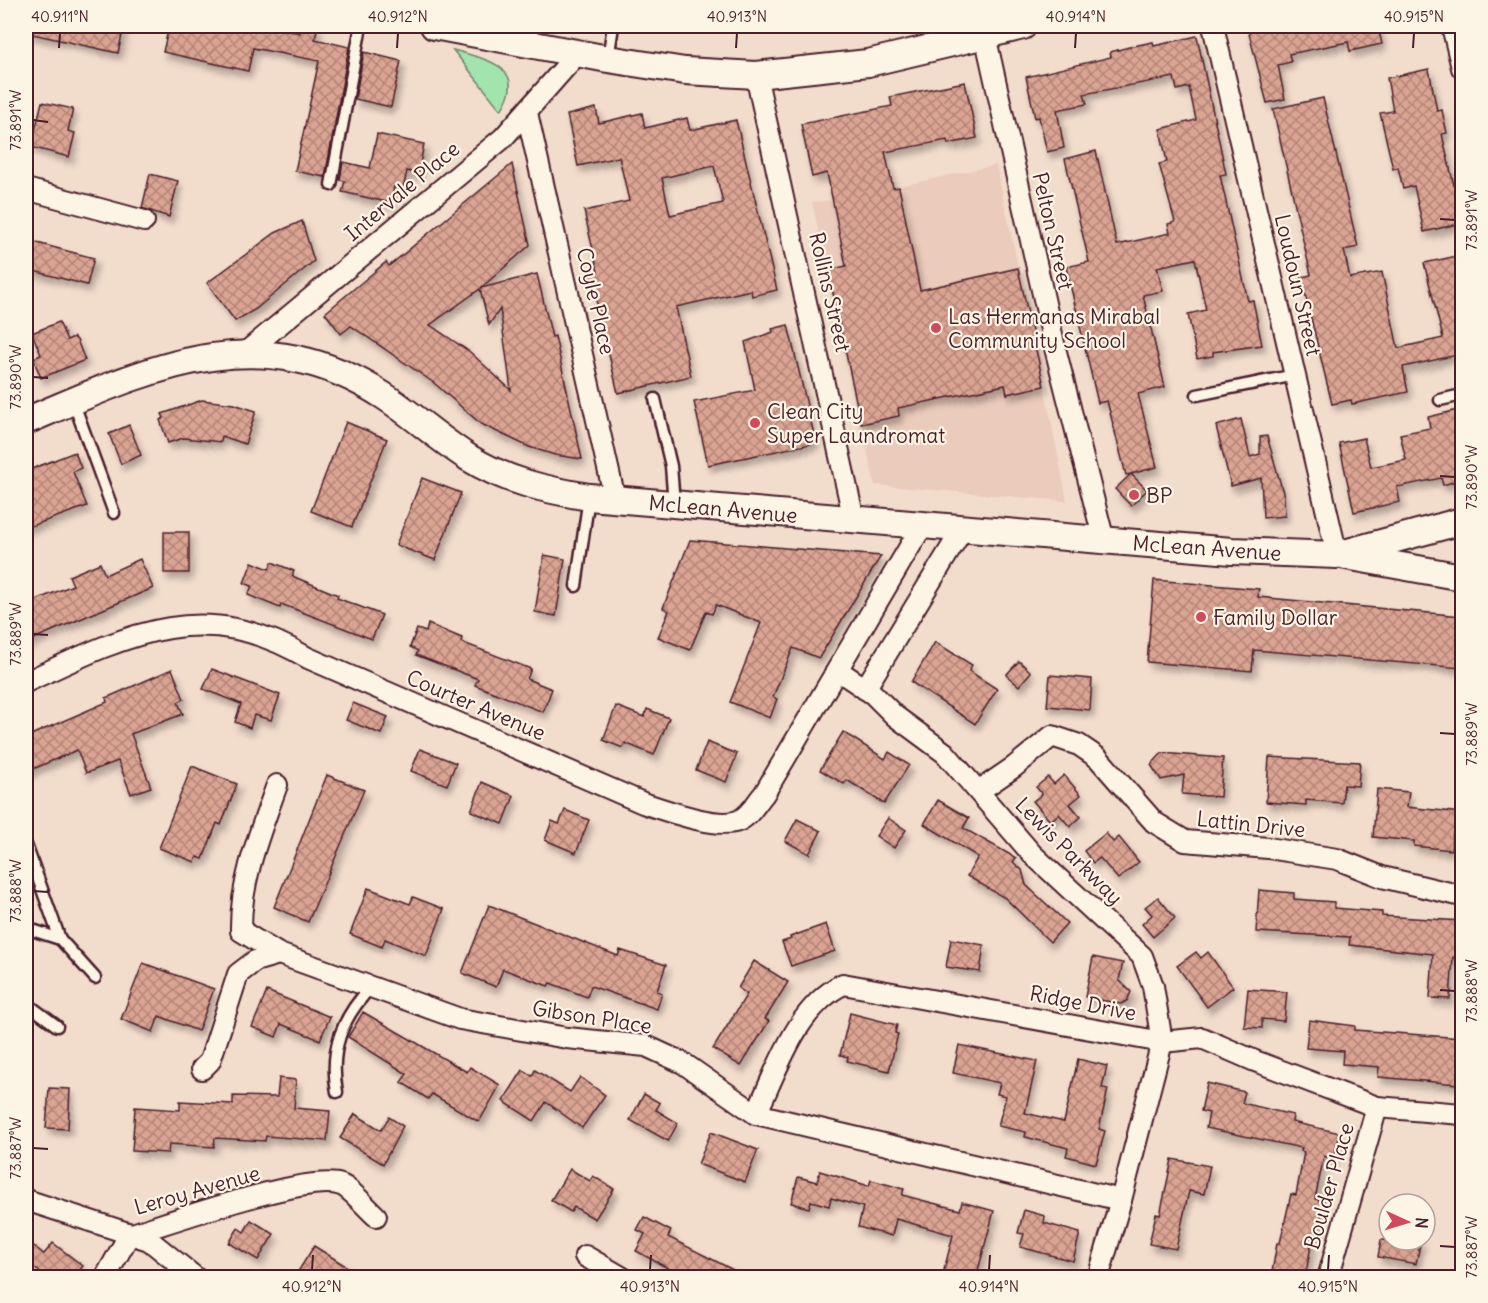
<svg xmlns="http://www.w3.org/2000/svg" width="1488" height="1303" font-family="Delius,sans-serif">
  <defs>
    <pattern id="building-cross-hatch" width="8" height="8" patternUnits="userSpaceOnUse" patternTransform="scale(1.5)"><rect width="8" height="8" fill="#daa392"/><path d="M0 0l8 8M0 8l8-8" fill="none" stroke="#b38477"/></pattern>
    <filter id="shadow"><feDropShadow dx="3.5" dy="6" stdDeviation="3" flood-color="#0004"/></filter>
  </defs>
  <rect width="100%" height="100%" fill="#f2dccc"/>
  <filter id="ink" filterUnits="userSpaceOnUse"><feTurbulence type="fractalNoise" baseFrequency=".0167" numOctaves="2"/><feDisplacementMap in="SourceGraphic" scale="12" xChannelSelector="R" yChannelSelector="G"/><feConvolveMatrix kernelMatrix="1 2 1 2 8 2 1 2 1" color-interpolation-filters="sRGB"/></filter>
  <g filter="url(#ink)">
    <!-- built -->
    <polygon fill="#ebcbbb" points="996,165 1044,386 1067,501 875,485 812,202 832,201"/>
    <!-- grass -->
    <path fill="#a1e4ae" stroke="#76826c" stroke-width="1.5" d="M453,50C485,59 530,67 501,110Z"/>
    <!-- building -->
    <g fill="url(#building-cross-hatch)" stroke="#4a1f2b" stroke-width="1.5" fill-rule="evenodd" filter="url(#shadow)">
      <polygon points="29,26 124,26 118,53 28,33"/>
      <polygon points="169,26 264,26 300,33 302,26 318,26 315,39 349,47 325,177 295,171 319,61 253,48 248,71 163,52"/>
      <polygon points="1247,26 1378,26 1382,44 1350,51 1348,42 1289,54 1291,62 1278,65 1285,99 1267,103"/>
      <polygon points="1197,36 1226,174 1220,175 1248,301 1253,300 1262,345 1213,352 1213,356 1197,359 1188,314 1206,310 1195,259 1157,267 1163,291 1143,295 1165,387 1138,394 1157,467 1131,474 1147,490 1131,506 1115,489 1131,474 1126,475 1107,401 1098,403 1066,267 1089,262 1065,159 1096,151 1117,245 1170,233 1168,224 1175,222 1159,164 1167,162 1160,129 1196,120 1189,87 1177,90 1174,77 1084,94 1087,104 1057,110 1064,148 1047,152 1039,117 1035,118 1026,77 1111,57 1110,52 1133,46 1153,42 1154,46"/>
      <polygon points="364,52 401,61 391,107 355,99"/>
      <polygon points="1429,69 1437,111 1442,110 1447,133 1442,134 1459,207 1462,206 1462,223 1424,232 1414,186 1403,189 1398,167 1393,169 1380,113 1393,111 1387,78"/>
      <polygon points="965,82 977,138 948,144 947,140 885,152 893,188 899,187 920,290 1018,268 1044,386 1007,394 1005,385 898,408 899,416 861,424 828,270 846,266 827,173 812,177 801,124 892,106 890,97"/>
      <polygon points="1323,98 1358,247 1344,250 1350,278 1382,272 1398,348 1443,338 1424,263 1462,255 1462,354 1403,367 1408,392 1352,404 1351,400 1332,404 1301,277 1311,275 1273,109"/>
      <polygon points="42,102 73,109 68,131 75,133 69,157 31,147"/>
      <path d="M596,108L599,123L642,113L645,128L687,118L690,130L736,120L777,290L752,296L751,290L676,307L691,376L618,393L590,274L598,272L584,211L629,201L619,157L578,166L567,115ZM714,166L723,203L670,215L662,178Z"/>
      <polygon points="377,134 424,144 418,174 407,171 403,189 394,187 391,203 342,192 345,181 340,180 343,162 370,168"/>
      <path d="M512,164L530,245L481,288L537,274L552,337L555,336L582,459L555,455L529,447L481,424L434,383L351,326L341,334L325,313L386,262L389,266ZM480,289L489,325L500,309L511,390L470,352L430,325Z"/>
      <polygon points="150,174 178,181 169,217 142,208"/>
      <polygon points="302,221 314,261 256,309 235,321 207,283 275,233"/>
      <polygon points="26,240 94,258 87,285 26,269"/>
      <polygon points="59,322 67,340 74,337 77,340 85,360 41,378 33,358 41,355 32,333"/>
      <polygon points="788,325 816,443 708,465 694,402 755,390 745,342 773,332 772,329"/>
      <polygon points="202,400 234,404 256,411 245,444 222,436 221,442 183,438 168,443 160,420 164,418 162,414"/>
      <polygon points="1462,409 1462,479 1443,485 1441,478 1397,487 1400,502 1354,512 1339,443 1364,438 1371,467 1406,460 1400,434 1430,428 1428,417"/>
      <polygon points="1241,419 1250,457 1260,454 1260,437 1267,436 1284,496 1285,516 1263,518 1261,478 1231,486 1216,426"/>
      <polygon points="346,422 387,439 352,527 311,511"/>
      <polygon points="129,425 141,455 121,464 109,434"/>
      <polygon points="75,452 81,468 73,472 87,506 26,528 26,471"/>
      <polygon points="422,478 461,493 435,560 396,545"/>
      <rect x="164" y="532" width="25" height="41"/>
      <polygon points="690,540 881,556 819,658 793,648 773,697 777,699 770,718 730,702 761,623 716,605 712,614 706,612 690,650 658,637 669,611 663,608"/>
      <polygon points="544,555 565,559 556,616 535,612"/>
      <polygon points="140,559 153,588 26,642 26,604 73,585 69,576 100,563 105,575"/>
      <polygon points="252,562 269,569 272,562 294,571 292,576 338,595 337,598 382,615 372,639 281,604 280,608 248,595 252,586 244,583"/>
      <polygon points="1154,580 1259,589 1258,597 1462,616 1462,668 1254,650 1252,671 1147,662"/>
      <polygon points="428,624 462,638 461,642 531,669 527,679 552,689 543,712 475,685 478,679 416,655 418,651 410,647 417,629 426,632"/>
      <polygon points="935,642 972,665 969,671 997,689 975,724 911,682"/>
      <polygon points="1019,661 1031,672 1019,686 1006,675"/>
      <polygon points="172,669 184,699 178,702 183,714 131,734 151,787 131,794 118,761 86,773 77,750 26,772 26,737 107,702 106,698"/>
      <polygon points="212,669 280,695 271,720 254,715 250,728 235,722 241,704 203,689"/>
      <polygon points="1050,675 1092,679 1090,710 1047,706"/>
      <polygon points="353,703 388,717 381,734 346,720"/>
      <polygon points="616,706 644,717 647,709 669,718 654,755 625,743 623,748 603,740"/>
      <polygon points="843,732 885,759 889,752 909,765 884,804 847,780 844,784 820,770"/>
      <polygon points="707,742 737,754 726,782 696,770"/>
      <polygon points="420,749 456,763 447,785 411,771"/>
      <polygon points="1162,753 1223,758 1220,797 1182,794 1184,775 1161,780 1151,765"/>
      <polygon points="1269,757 1360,762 1358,786 1344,785 1342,803 1306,800 1306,805 1266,802"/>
      <polygon points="192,766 237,784 221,825 217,823 203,859 197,857 195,862 159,848"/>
      <polygon points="327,775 364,790 308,922 274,907"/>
      <polygon points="1064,775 1081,795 1070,804 1081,817 1070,827 1059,814 1050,821 1033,801 1042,794 1036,787 1048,777 1054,784"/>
      <polygon points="482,782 514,796 503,824 471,811"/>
      <polygon points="1377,789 1409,792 1407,807 1462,813 1462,834 1453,833 1451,850 1414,846 1414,841 1373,837"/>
      <polygon points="938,800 969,818 963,828 1016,858 1013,862 1022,870 1026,885 1067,923 1050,942 1005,898 967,876 978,857 924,824"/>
      <polygon points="565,810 589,820 576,853 545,840 552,821 559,824"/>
      <polygon points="888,818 906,830 894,848 876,836"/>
      <polygon points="797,819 821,831 809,854 785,841"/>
      <polygon points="1106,833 1113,842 1119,837 1139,862 1118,879 1100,858 1093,863 1084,851"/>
      <polygon points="368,888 410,904 413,897 444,909 426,956 385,939 382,947 350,934"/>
      <polygon points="1259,890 1294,893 1294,899 1334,902 1334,908 1382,912 1382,916 1462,921 1462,958 1453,957 1450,999 1430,998 1433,954 1349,945 1350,937 1256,932"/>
      <polygon points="1158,897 1175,918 1153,937 1142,924 1152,915 1145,907"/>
      <polygon points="489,905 618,956 620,950 666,965 657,991 662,993 657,1009 591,986 587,997 550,983 548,986 503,969 496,987 462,973"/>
      <polygon points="826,924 835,951 791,966 782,942 791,939 790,937"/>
      <polygon points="951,939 984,945 980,972 946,967"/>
      <polygon points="1196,952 1201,958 1208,952 1233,987 1207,1007 1177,966"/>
      <polygon points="1093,957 1123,963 1119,980 1131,992 1127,1001 1121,1004 1085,997"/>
      <polygon points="754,961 788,982 765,1019 769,1021 741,1066 713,1049 747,994 738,988"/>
      <polygon points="143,963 214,989 198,1031 159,1016 153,1032 121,1019"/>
      <polygon points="1248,989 1287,992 1284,1021 1262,1019 1262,1028 1244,1027"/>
      <polygon points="267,991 330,1017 320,1040 281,1024 276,1037 252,1027"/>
      <polygon points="363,1012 467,1072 470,1067 500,1085 479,1122 432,1094 428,1099 401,1082 407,1074 348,1037"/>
      <polygon points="850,1013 897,1025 895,1033 898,1034 889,1071 847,1061 848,1057 840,1055"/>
      <polygon points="1309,1020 1355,1026 1355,1030 1462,1038 1462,1063 1460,1063 1457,1084 1378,1077 1379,1067 1342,1064 1343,1051 1306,1048"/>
      <polygon points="959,1045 1037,1061 1025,1113 1064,1122 1078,1059 1107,1066 1102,1088 1108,1089 1099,1129 1105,1131 1096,1164 1066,1156 1068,1148 1025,1137 1026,1132 998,1126 1006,1096 997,1094 1000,1083 953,1073"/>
      <polygon points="523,1070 532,1076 535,1070 570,1092 580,1077 605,1095 582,1128 546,1102 534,1121 503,1101"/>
      <polygon points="279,1078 296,1080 294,1108 330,1111 327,1141 266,1136 265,1141 215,1138 214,1147 169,1144 168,1153 132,1151 135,1107 180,1110 180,1101 233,1104 233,1096 277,1097"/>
      <polygon points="1207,1083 1245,1092 1242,1103 1293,1115 1292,1122 1340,1133 1334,1159 1324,1156 1315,1199 1324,1201 1317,1235 1313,1235 1305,1278 1271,1278 1277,1243 1280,1243 1291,1194 1296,1195 1304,1152 1301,1151 1302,1148 1206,1128 1209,1113 1201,1111"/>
      <polygon points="49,1088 70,1089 68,1129 46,1128"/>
      <polygon points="644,1094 660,1103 656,1110 678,1123 668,1141 630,1120"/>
      <polygon points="355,1114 381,1130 389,1117 403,1126 383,1164 340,1138"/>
      <polygon points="711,1132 758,1150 745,1182 698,1164"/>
      <polygon points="1172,1159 1210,1166 1204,1194 1189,1191 1176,1249 1149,1244 1156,1214 1160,1215"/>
      <polygon points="570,1169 590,1181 593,1176 614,1189 595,1219 574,1207 571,1212 551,1200"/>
      <polygon points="820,1171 869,1186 871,1180 904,1189 902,1195 960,1210 962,1202 994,1211 976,1278 942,1278 953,1235 896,1219 892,1236 858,1227 863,1207 831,1198 829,1206 811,1201 809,1208 791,1203 798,1177 817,1182"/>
      <polygon points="1024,1210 1045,1216 1044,1223 1080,1233 1073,1261 1020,1247 1024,1234 1018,1233"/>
      <polygon points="644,1217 671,1231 668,1237 749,1278 686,1278 636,1251 645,1234 637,1230"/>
      <polygon points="251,1220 274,1234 258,1260 229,1243 238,1228 244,1232"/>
      <polygon points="26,1240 44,1254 53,1243 83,1266 74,1278 47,1278 26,1261"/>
      <polygon points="1381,1240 1421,1240 1416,1264 1378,1257"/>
      <polygon points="314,1246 365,1278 294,1278"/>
    </g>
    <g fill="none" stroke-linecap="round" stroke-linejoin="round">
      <!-- service casing -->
      <g stroke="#4a1f2b" stroke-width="15">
        <g id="service">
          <polyline points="608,59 613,26"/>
          <polyline points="331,185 361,26"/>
          <polyline points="1197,395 1295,375"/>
          <polyline points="655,399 671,466 674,504"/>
          <polyline points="1440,400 1462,395"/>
          <polyline points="73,401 114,513"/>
          <polyline points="576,586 589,497"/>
          <polyline points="26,845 60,939 95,978"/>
          <polyline points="26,928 60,939"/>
          <polyline points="26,1003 57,1026"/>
          <path d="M337,1092C329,1050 342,1017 372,986"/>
        </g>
      </g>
      <!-- minor casing -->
      <g stroke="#4a1f2b" stroke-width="24">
        <g id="minor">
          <polyline points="1213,26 1337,555"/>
          <polyline points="1452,26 1462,68"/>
          <polyline points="985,35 1055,348 1104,541"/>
          <polyline points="756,75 854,520"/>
          <polyline points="527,113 615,499"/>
          <polyline points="26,189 144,221"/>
          <polyline points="245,353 503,138 577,54"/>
          <polyline points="839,671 873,694 895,716 945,753 1032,854 1142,956 1153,986 1162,1042 1121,1200 1098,1278"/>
          <path d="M26,682C126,635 203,595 308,658L643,803C665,810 716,829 738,821C750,816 756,803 764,794L922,526"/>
          <polyline points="865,689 962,530"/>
          <path d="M277,785C260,832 240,881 241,931L279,954"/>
          <polyline points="979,791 1014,767 1052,736 1079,745 1098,758 1154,822 1185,841 1268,848 1337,859 1382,877 1462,896"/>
          <polyline points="202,1069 210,1061 238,974 255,961 279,954 460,1019 567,1038 646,1046 683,1063 756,1114 1121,1200"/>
          <path d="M756,1114C778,1068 796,1008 843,984L1162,1042L1202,1038L1255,1061L1377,1107L1462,1114"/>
          <polyline points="26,1200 149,1240 196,1278"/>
          <path d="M129,1235C168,1223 308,1173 341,1185C350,1188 368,1209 376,1216"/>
          <polyline points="585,1256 623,1278"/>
          <polyline points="105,1278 129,1235"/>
          <polyline points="1328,1278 1377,1107"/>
        </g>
      </g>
      <!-- tertiary casing -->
      <g stroke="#4a1f2b" stroke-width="30">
        <g id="tertiary">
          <polyline points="434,26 608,59 685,71 756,75 868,63 1023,26"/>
          <path d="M26,421C148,369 258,314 384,396C413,415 439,439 469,458C506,481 546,490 589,497L1232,551L1337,555L1462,521"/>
          <polyline points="1346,556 1462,577"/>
        </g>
      </g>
      <!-- service -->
      <use href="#service" stroke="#fcf5e5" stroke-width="10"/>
      <!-- minor -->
      <use href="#minor" stroke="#fcf5e5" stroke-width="20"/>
      <!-- tertiary -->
      <use href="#tertiary" stroke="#fcf5e5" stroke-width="26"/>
    </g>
  </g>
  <!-- ticks -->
  <path fill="none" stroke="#4a1f2b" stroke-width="2" d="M59,48L60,33M397,48L398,33M736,48L737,33M1075,48L1076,33M1413,48L1414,33M33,120L48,122M1440,219L1455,220M33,377L48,378M1440,476L1455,477M33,634L48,635M1440,733L1455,734M33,891L48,892M1440,990L1455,991M33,1148L48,1149M1440,1246L1455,1247M312,1270L313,1255M650,1270L651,1255M989,1270L990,1255M1328,1270L1329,1255"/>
  <!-- markers -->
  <g fill="#d1495b" stroke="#fcf5e5" stroke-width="2">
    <circle cx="936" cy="328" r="6"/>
    <circle cx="755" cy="423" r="6"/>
    <circle cx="1134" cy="495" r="6"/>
    <circle cx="1201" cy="617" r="6"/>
  </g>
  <g text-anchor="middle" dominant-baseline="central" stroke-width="4.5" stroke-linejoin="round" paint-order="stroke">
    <!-- street labels -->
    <g font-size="21" fill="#4a1f2b" stroke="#fcf5e5">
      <text transform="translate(402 191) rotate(-40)">Intervale Place</text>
      <text transform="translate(1053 231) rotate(77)">Pelton Street</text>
      <text transform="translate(1298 285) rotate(77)">Loudoun Street</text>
      <text transform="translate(830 292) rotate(77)">Rollins Street</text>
      <text transform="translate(596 301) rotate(77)">Coyle Place</text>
      <text transform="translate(723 509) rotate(5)">McLean Avenue</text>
      <text transform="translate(1207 548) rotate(4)">McLean Avenue</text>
      <text transform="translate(476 705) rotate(23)">Courter Avenue</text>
      <text transform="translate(1251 824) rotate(6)">Lattin Drive</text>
      <text transform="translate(1069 851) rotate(45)">Lewis Parkway</text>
      <text transform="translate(1083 1003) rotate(11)">Ridge Drive</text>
      <text transform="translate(592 1017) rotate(9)">Gibson Place</text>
      <text transform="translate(1329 1186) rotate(-74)">Boulder Place</text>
      <text transform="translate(197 1190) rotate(-16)">Leroy Avenue</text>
    </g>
    <!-- poi labels -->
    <g font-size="21" fill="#4a1f2b" stroke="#fcf5e5" text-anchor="start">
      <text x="948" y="316">Las Hermanas Mirabal<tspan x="948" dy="24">Community School</tspan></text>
      <text x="767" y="411">Clean City<tspan x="767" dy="24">Super Laundromat</tspan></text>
      <text x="1146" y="495">BP</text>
      <text x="1213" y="617">Family Dollar</text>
    </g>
  </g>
  <!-- margin -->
  <rect width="1488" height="1303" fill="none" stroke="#fcf5e5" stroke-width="66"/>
  <!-- north arrow -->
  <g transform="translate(1407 1222) rotate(94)"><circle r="28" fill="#fcf5e5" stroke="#b59f9b" stroke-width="1.5"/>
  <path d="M0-4.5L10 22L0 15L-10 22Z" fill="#d1495b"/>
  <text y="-9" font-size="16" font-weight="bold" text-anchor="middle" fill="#4a1f2b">N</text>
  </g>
  <rect x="33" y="33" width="1422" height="1237" fill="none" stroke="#4a1f2b" stroke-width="2"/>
  <g font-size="15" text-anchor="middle" fill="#4a1f2b">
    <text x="60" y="22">40.911°N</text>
    <text x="398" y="22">40.912°N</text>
    <text x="737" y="22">40.913°N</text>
    <text x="1076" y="22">40.914°N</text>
    <text x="1414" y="22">40.915°N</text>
    <text transform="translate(16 120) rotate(-90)" y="5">73.891°W</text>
    <text transform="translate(1472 220) rotate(-90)" y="5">73.891°W</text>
    <text transform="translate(16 377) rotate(-90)" y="5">73.890°W</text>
    <text transform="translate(1472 477) rotate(-90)" y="5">73.890°W</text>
    <text transform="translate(16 634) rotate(-90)" y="5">73.889°W</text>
    <text transform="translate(1472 734) rotate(-90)" y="5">73.889°W</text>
    <text transform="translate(16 891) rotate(-90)" y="5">73.888°W</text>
    <text transform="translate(1472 991) rotate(-90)" y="5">73.888°W</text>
    <text transform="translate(16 1148) rotate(-90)" y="5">73.887°W</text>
    <text transform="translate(1472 1247) rotate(-90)" y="5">73.887°W</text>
    <text x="312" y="1292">40.912°N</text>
    <text x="650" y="1292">40.913°N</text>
    <text x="989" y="1292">40.914°N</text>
    <text x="1328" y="1292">40.915°N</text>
  </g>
</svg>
